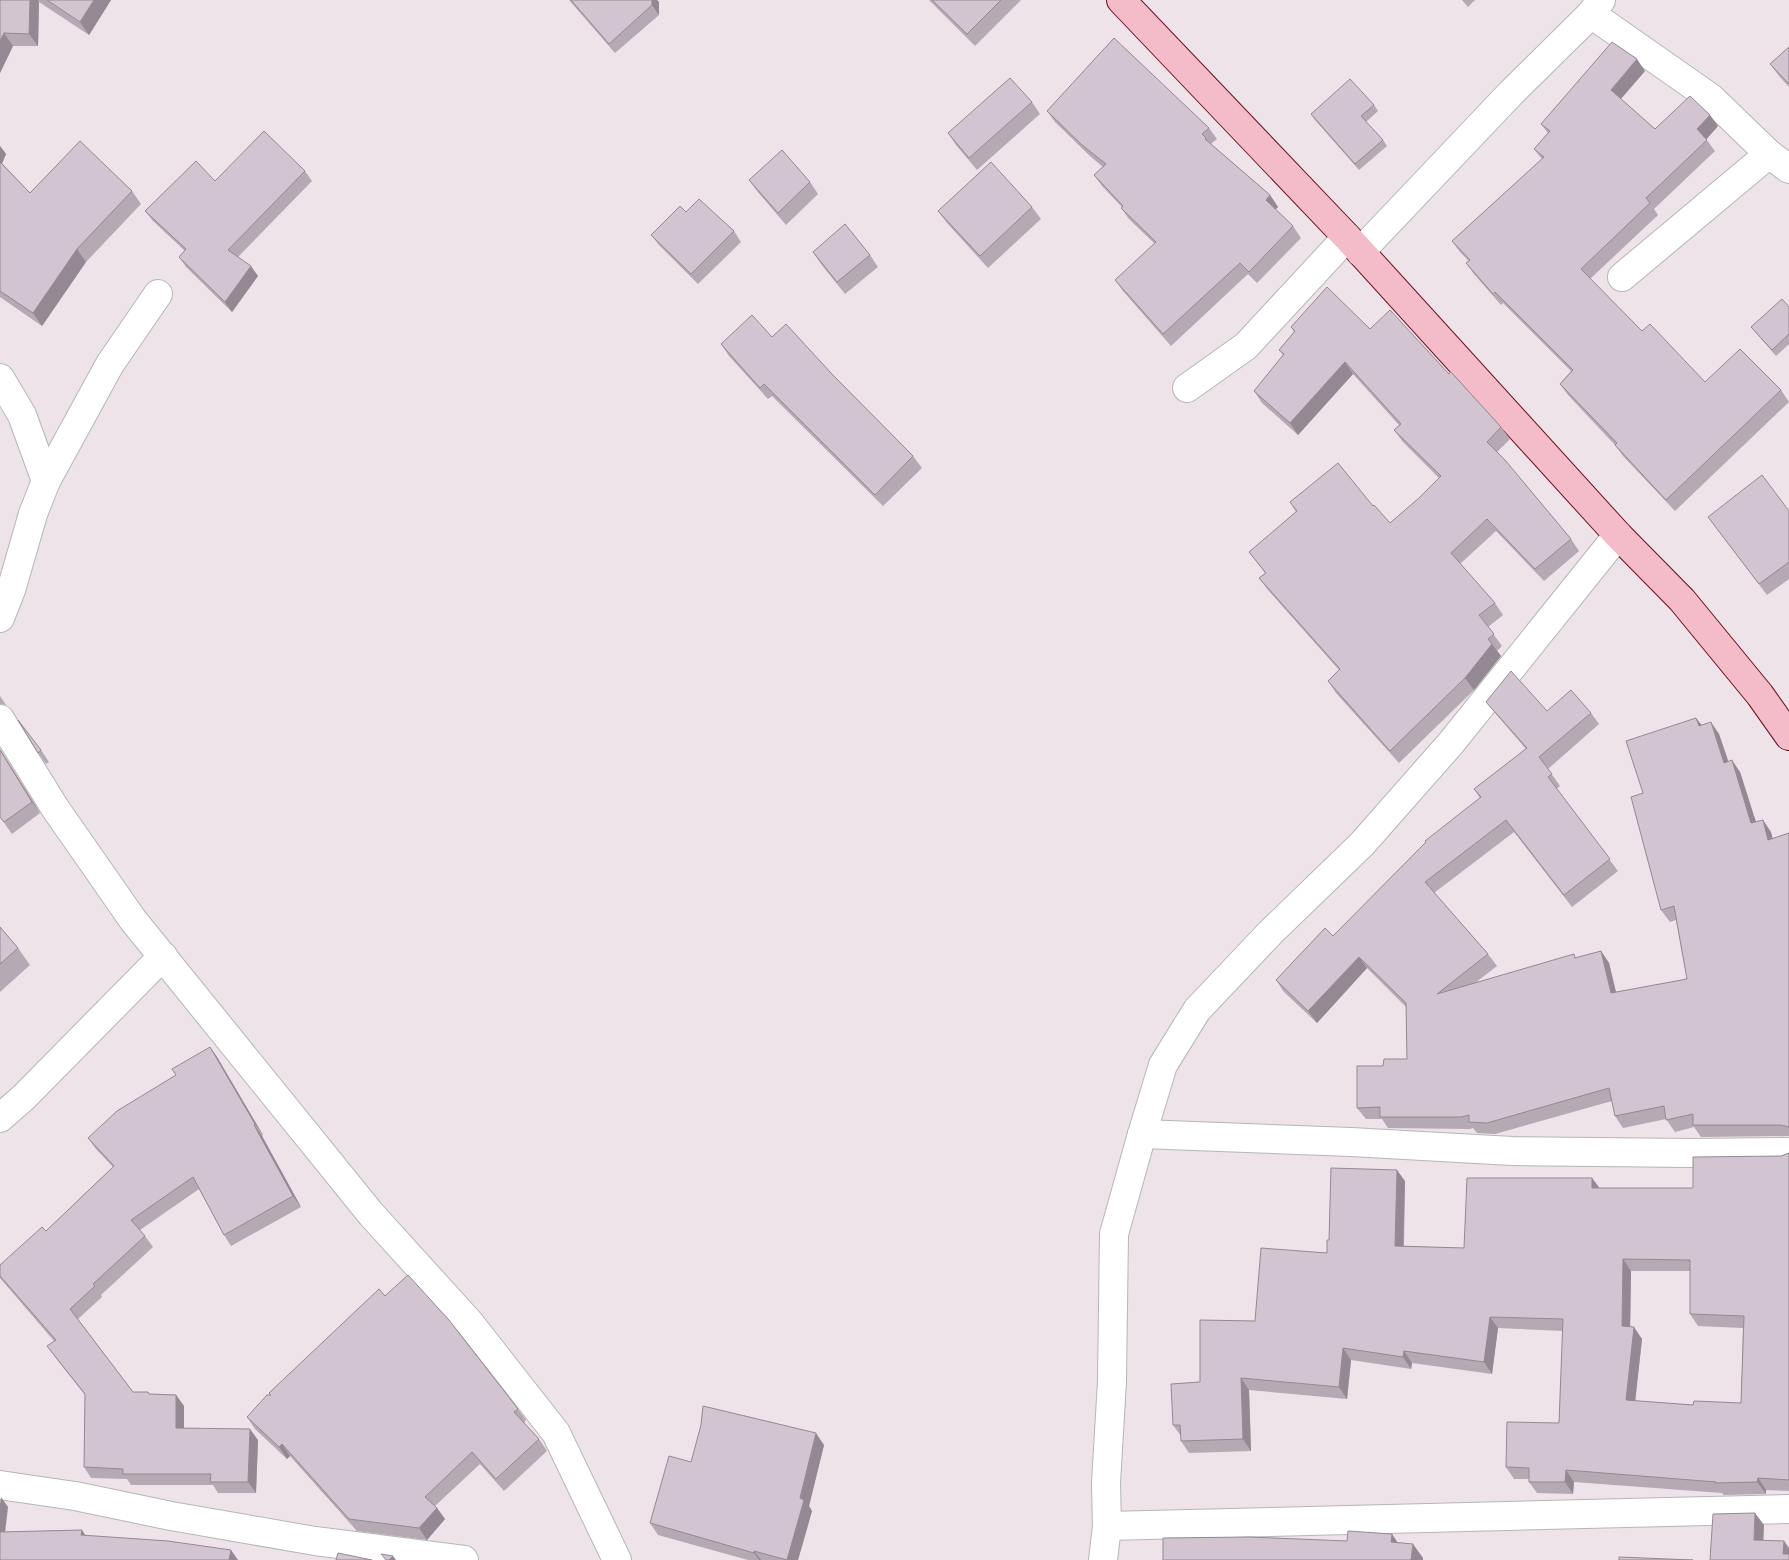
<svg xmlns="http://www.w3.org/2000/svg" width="1789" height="1560" font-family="'Noto Sans',sans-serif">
  <rect width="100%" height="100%" fill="#ede3e9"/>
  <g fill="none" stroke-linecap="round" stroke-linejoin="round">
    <!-- minor casing -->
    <g stroke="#b6b6b6" stroke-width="30">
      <g id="minor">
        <polyline points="1591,14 1711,98 1769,154 1789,169"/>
        <polyline points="1360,252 1510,94 1591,14 1601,0"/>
        <polyline points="1622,277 1769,154"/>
        <polyline points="0,378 22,415 46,481"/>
        <polyline points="1187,388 1246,346 1347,237"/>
        <polyline points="0,618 11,590 33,514 46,481 110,364 158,294"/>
        <polyline points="0,719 55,808 133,920 371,1214 469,1322 556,1433 617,1560"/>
        <polyline points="0,1118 24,1097 163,956"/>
        <polyline points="1142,1134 1351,1142 1512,1151 1690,1153 1789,1152"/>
        <polyline points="0,1485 75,1496 171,1516 315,1541 464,1560"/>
        <polyline points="1107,1526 1789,1509"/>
        <polyline points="1103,1560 1107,1526 1106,1483 1112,1381 1114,1234 1142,1134 1163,1065 1197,1010 1270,933 1362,844 1451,743 1618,535"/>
      </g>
    </g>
    <!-- secondary casing -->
    <g stroke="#6a0d1d" stroke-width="30">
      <polyline id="secondary" points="1121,0 1347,237 1618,535 1682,600 1760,695 1789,736"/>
    </g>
    <!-- minor -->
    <use href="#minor" stroke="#fff" stroke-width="28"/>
    <!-- secondary -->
    <use href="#secondary" stroke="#f4bbc8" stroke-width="28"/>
  </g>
  <!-- wall -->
  <g fill="#b5a9b4" fill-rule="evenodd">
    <polygon points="0,0 111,0 89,35 39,2 38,46 13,46 0,73"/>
    <polygon points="569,0 657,0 659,2 659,15 615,53"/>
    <polygon points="929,0 1021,0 975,46"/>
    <polygon points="1462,0 1475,0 1468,7"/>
    <polygon points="1789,47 1789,87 1779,76 1770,64"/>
    <polygon points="1645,71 1621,99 1655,129 1718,126 1706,139 1715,151 1654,209 1658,215 1590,279 1642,331 1705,382 1781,390 1789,402 1675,511 1623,456 1615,445 1568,395 1560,384 1571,371 1503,303 1501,305 1474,274 1466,263 1469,261 1460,252 1452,241 1542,159 1534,149 1548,133 1541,124"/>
    <polygon points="1032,102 1040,114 977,170 956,145 948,133"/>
    <polygon points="1374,105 1378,111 1366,122 1383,140 1387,146 1359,170 1315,120 1311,114"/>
    <polygon points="1047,111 1209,128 1217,139 1211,144 1270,195 1278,207 1275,209 1293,226 1301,238 1257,283 1248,274 1171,346 1123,291 1115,280 1155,244 1129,219 1121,208 1122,207 1102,186 1094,175 1103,167 1090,156 1055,122"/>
    <polygon points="0,146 6,154 2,163 30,193 132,191 141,204 86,262 42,326 0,297"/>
    <polygon points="305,171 312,181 238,257 258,276 232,312 186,267 179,257 185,251 153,221 145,211 215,181"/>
    <polygon points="749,180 810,182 818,194 786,225 757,191"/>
    <polygon points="1032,207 1041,219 988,268 947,223 938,211"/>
    <polygon points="686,212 734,231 741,242 698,284 659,245 651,235"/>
    <polygon points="813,252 870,255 878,267 845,294 821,264"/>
    <polygon points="1789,307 1789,344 1776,356 1756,333 1751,327"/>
    <polygon points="1291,327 1370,329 1449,374 1501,427 1510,439 1497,452 1571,539 1579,551 1544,581 1496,531 1460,564 1495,603 1503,615 1488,627 1502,646 1497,651 1501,656 1474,690 1399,763 1336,693 1328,681 1339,670 1268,590 1259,578 1265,573 1249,552 1296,512 1290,502 1373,506 1390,523 1419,498 1439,478 1403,442 1394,430 1399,425 1353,374 1298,435 1262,403 1254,391 1283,355 1279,350 1294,332"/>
    <polygon points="772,337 913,456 922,468 883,506 772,396 768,399 729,356 721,344"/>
    <polygon points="1789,511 1789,579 1767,595 1708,517"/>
    <polygon points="0,696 6,705 0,704"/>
    <polygon points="1486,702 1547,711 1591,713 1599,724 1548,769 1560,786 1556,789 1618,871 1572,907 1514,832 1434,893 1488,954 1497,966 1475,983 1601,951 1609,963 1616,992 1687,979 1676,920 1670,922 1661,910 1643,793 1701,725 1719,734 1728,761 1740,772 1756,822 1771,832 1772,839 1789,833 1789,1136 1701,1137 1694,1127 1675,1132 1666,1119 1623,1128 1615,1116 1612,1101 1495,1134 1477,1133 1473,1128 1470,1129 1388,1128 1382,1119 1366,1119 1357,1108 1383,1066 1407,1059 1406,1007 1367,968 1317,1023 1284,992 1276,980 1333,936 1480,798 1474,789 1526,749 1495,713"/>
    <polygon points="0,749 40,813 12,834 0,817"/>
    <polygon points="41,750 49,762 46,764 38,753"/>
    <polygon points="0,927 18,948 30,965 0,992"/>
    <polygon points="210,1047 217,1057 263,1135 262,1136 301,1207 231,1246 224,1235 199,1189 140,1230 145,1236 153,1247 101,1295 102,1297 78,1319 133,1392 150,1394 176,1395 184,1406 184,1428 258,1440 256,1493 218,1493 213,1485 131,1485 127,1479 91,1478 84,1467 85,1395 55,1357 47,1346 54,1341 0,1278 0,1265 46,1231 113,1167 96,1149 88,1138 176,1075"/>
    <path d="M1789,1153V1491L1766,1490V1494L1724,1495L1722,1493L1574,1482L1573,1494L1537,1493L1529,1482V1479H1514L1506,1467L1559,1423L1563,1331L1498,1328L1492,1374L1412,1363L1411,1369L1351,1360L1347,1399L1249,1390L1251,1451L1189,1453L1181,1441V1436L1173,1425L1200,1382L1255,1321L1327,1253L1329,1240L1405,1181L1404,1246L1464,1248L1592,1178L1599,1188H1693ZM1631,1271H1690V1314L1698,1326L1743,1328L1741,1403L1693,1405L1635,1401L1642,1339L1630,1326Z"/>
    <polygon points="385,1296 518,1409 526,1420 524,1423 539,1439 547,1451 504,1491 480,1464 435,1506 445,1519 427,1540 357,1531 290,1456 287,1459 255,1429 247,1417 270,1395 269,1393"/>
    <polygon points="824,1445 809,1506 812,1511 798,1560 748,1560 658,1535 650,1523 691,1462"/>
  </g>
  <!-- shaded-wall -->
  <g fill="#948992">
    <polygon points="30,0 38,0 39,2 38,46 29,34"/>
    <polygon points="94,0 111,0 89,35 80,22"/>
    <polygon points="652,0 657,0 659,2 659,15 652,5"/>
    <polygon points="4,33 13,46 0,73 0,41"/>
    <polygon points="1637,59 1645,71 1619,101 1611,90"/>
    <polygon points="1710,115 1718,126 1705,141 1697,129"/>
    <polygon points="0,146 6,154 1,166 0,164"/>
    <polygon points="1270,195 1278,207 1274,211 1266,200"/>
    <polygon points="77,249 86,262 42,326 33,313"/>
    <polygon points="251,266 258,276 232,312 225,302"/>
    <polygon points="1345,362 1353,374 1298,435 1290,423"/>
    <polygon points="1492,644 1501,656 1474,690 1465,678"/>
    <polygon points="1696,718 1705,729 1699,726"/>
    <polygon points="1711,722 1719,734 1733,775 1724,763"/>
    <polygon points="0,749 40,813 32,802 0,750"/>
    <polygon points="1732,760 1740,772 1760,835 1751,823"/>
    <polygon points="1763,820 1771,832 1776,852 1768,840"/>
    <polygon points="1601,951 1609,963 1619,1005 1611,993"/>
    <polygon points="1359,957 1367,968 1317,1023 1308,1011"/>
    <polygon points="210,1047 217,1057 263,1135 255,1124"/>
    <polygon points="254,1125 262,1136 301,1207 293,1196"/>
    <polygon points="1397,1170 1405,1181 1403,1258 1395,1246"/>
    <polygon points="1592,1178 1601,1190 1592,1188"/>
    <polygon points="1623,1259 1631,1271 1630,1337 1622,1326"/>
    <polygon points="1490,1317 1498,1328 1492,1374 1484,1362"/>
    <polygon points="1634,1327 1642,1339 1634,1412 1626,1400"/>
    <polygon points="1343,1348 1351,1360 1347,1399 1339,1387"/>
    <polygon points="1404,1351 1412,1363 1411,1369 1403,1357"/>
    <polygon points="1241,1378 1249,1390 1251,1451 1243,1439"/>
    <polygon points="176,1395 184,1406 184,1439 176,1428"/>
    <polygon points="250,1429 258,1440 256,1493 248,1482"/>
    <polygon points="816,1433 824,1445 809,1506 812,1511 798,1560 787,1560 800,1498"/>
    <polygon points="282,1444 290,1456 287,1459 279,1447"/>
    <polygon points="1566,1470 1574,1482 1573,1494 1565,1482"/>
    <polygon points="1758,1478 1766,1490 1766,1494 1757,1482"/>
    <polygon points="1,1497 8,1507 4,1542 0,1537 0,1504"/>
    <polygon points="437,1508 445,1519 427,1540 419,1528"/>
    <polygon points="1755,1513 1764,1525 1763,1552 1754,1540"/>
    <polygon points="82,1530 89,1541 81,1535"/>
    <polygon points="1392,1534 1402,1549 1391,1542"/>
    <polygon points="1784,1541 1789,1548 1789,1560 1783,1554"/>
    <polygon points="1413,1544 1423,1558 1423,1560 1411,1560"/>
    <polygon points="231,1550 238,1560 229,1560"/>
    <polygon points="754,1551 761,1560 759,1560 754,1553"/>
    <polygon points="393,1556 396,1560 389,1560"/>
  </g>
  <!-- building -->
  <g fill="#d3c4d1" stroke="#948992" fill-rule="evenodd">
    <polygon points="0,0 30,0 29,34 4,33 0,41"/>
    <polygon points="47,0 94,0 80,22"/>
    <polygon points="571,0 652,0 652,5 609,44"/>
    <polygon points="932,0 1001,0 967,34"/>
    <polygon points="1114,38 1209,128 1202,134 1206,138 1205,139 1270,195 1266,200 1293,226 1249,272 1240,263 1163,334 1115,280 1156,242 1121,208 1123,206 1094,175 1106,164 1082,145 1047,111"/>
    <polygon points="1612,42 1637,59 1611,90 1655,129 1690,96 1710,115 1697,129 1707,140 1646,198 1650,203 1581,269 1642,331 1650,324 1705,382 1740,349 1781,390 1666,500 1615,445 1617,443 1560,384 1573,370 1495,292 1493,294 1466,263 1470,260 1452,241 1544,157 1534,149 1550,131 1541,124"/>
    <polygon points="1789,47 1789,84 1770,64"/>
    <polygon points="1010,78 1032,102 969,158 948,133"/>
    <polygon points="1350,79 1374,105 1361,116 1383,140 1355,164 1311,114"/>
    <polygon points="264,131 305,171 228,250 251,266 225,302 179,257 186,249 145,211 196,161 215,181"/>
    <polygon points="80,141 132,191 77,249 33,313 0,291 0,162 30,193"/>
    <polygon points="782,150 810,182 778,213 749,180"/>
    <polygon points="991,162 1032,207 980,256 938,211"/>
    <polygon points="699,199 734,231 691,274 651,235 680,206 686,212"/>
    <polygon points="845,224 870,255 837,282 813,252"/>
    <polygon points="1327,287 1370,329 1390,310 1449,374 1451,372 1501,427 1487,442 1505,460 1571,539 1535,569 1487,519 1451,553 1495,603 1479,615 1494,634 1488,639 1492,644 1465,678 1390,751 1328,681 1340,669 1259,578 1266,573 1249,552 1297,511 1290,502 1338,463 1373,506 1374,505 1390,523 1419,498 1441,476 1394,430 1401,424 1345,362 1290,423 1254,391 1284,354 1279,350 1295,331 1291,327"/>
    <polygon points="1782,299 1789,307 1789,334 1772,350 1751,327"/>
    <polygon points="752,315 772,337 786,324 831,373 913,456 875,495 764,384 760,388 721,344"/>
    <polygon points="1762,475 1789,511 1789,562 1759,584 1708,517"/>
    <polygon points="1511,671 1547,711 1571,690 1591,713 1539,757 1552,774 1548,777 1610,859 1564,895 1506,820 1425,882 1488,954 1437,994 1574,954 1575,958 1601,951 1611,993 1687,979 1674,906 1661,910 1631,797 1643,793 1626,741 1696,718 1699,726 1711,722 1724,763 1732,760 1751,823 1763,820 1768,840 1789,833 1789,1127 1781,1125 1693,1125 1693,1114 1666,1120 1664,1106 1615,1116 1609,1088 1487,1123 1469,1122 1469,1115 1461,1117 1380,1117 1380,1107 1357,1108 1357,1066 1383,1066 1384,1059 1407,1059 1406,1003 1359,957 1308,1011 1276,980 1325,928 1333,936 1426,842 1425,841 1481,797 1474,789 1527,748 1486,702"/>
    <polygon points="18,720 41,750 38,753"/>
    <polygon points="0,750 32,802 4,822 0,817"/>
    <polygon points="0,927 18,948 0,964"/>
    <polygon points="210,1047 255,1124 254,1125 293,1196 224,1235 193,1177 131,1220 145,1236 93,1284 95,1286 70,1309 133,1392 148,1392 149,1394 176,1395 176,1428 250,1429 248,1482 210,1482 211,1474 123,1474 123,1469 84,1467 85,1394 47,1346 56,1340 0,1276 0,1265 42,1227 46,1231 114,1166 88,1138 117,1111 176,1075 172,1069"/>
    <path d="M1789,1153V1480L1758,1478L1757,1482L1715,1483L1716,1482L1566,1470L1565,1482H1529V1468L1506,1467L1507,1422L1559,1423L1563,1319L1490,1317L1484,1362L1404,1351L1403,1357L1343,1348L1339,1387L1241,1378L1243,1439L1181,1441L1180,1425H1173L1171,1384L1200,1382V1320L1255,1321L1261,1248L1327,1253V1240H1329L1331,1168L1397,1170L1395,1246L1464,1248L1467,1178H1592V1188H1693V1157L1781,1156ZM1623,1259L1690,1260V1314L1744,1316L1741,1403L1694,1401L1693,1405L1626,1400L1634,1327L1622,1326Z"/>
    <polygon points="408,1275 449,1320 518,1409 514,1412 539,1439 496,1479 472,1452 425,1497 437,1508 419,1528 349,1519 282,1444 279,1447 247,1417 267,1395 271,1395 269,1393 379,1289 385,1296"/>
    <polygon points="703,1406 816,1433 800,1498 804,1500 787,1560 754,1551 754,1553 650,1523 669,1456 691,1462 701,1425"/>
    <polygon points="1755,1513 1754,1540 1784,1541 1783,1554 1789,1554 1789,1560 1710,1560 1713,1514"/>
    <polygon points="82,1530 81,1535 168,1541 231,1550 229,1560 0,1560 0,1532"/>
    <polygon points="1348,1531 1392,1534 1391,1542 1413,1544 1411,1560 1163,1560 1163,1538 1249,1537 1347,1541"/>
    <polygon points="338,1553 372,1560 336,1560"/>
    <polygon points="381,1554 393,1556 389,1560 386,1560"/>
    <polygon points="1619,1557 1693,1560 1619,1560"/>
  </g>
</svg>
